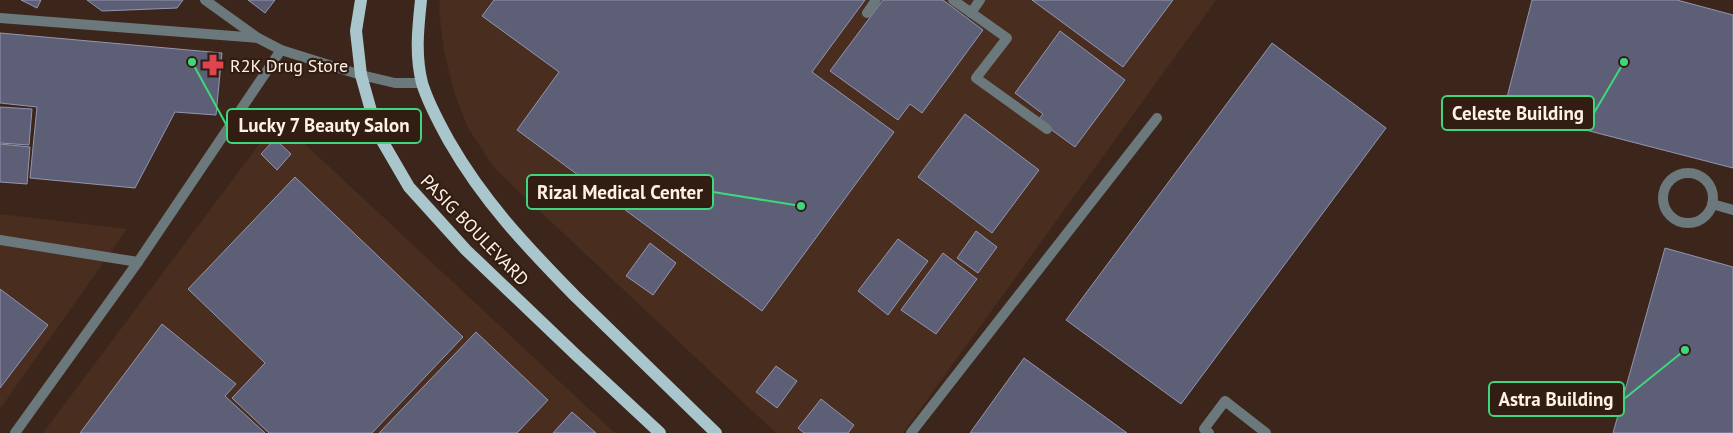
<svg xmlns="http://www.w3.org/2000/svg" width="1733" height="433" font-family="'PT Sans',sans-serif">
  <rect width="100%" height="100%" fill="#3c261b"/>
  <!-- built -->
  <g fill="#492d1e">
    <polygon points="440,0 1216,0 903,433 776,433 495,169 468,128 454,92 444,51 439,11"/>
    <polygon points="278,119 589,409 615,433 43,433"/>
    <polygon points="0,214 127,229 0,409"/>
  </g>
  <!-- building -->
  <g fill="#5d5f77" stroke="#9395b0">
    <polygon points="21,0 41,0 37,8"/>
    <polygon points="87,0 183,0 177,8 102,11"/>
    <polygon points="248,0 275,0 265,13"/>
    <polygon points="494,0 865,0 812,72 894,132 762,311 517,130 559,72 482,16"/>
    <polygon points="883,0 943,0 983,30 922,113 910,104 898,120 830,71"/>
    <polygon points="1032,0 1173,0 1123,67"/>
    <polygon points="1532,0 1677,0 1733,15 1733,168 1504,109"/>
    <polygon points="1060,31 1125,80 1075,147 1038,120 1043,114 1015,93"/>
    <polygon points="0,33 222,53 216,115 175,112 135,188 30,178 37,107 0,103"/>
    <polygon points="1272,43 1386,128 1181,404 1066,320"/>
    <polygon points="0,107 32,109 29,145 0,143"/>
    <polygon points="965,114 1039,170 992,233 918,177"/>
    <polygon points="275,139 291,154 277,170 261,154"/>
    <polygon points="0,144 30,147 27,184 0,182"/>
    <polygon points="295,177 463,337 372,433 269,433 232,398 265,363 188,289"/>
    <polygon points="976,231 997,247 978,273 957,258"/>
    <polygon points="898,239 928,261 888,315 858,291"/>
    <polygon points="650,243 676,263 653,295 626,276"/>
    <polygon points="1665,248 1733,267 1733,433 1613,433"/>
    <polygon points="943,253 977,279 936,334 901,310"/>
    <polygon points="0,289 48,325 0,388"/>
    <polygon points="162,324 236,384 225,396 265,433 80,433"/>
    <polygon points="476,332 548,400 517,433 379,433"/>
    <polygon points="1024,358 1127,433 970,433"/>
    <polygon points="776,366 797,381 777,408 756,392"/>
    <polygon points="821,399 854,425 848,433 804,433 798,428"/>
    <polygon points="572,412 596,433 553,433"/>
  </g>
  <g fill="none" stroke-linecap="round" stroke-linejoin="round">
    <!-- service -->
    <g stroke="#6b797c" stroke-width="10">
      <polyline points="953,0 1007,38 976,78 1047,129"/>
      <polyline points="867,13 876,0"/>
      <polyline points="971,13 980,0"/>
      <polyline points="0,240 138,262"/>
      <polyline points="911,433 1157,118"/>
    </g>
    <!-- minor -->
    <g stroke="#6b797c" stroke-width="10">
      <polyline points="205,0 258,38 281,50 361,75 395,83 422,83"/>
      <polyline points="0,18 258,38"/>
      <circle cx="1688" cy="198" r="25"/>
      <polyline points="1712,204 1733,210"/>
      <polyline points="15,433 138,262 281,50"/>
      <polyline points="1209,433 1204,429 1225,401 1266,433"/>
    </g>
    <!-- primary -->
    <g stroke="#a9c6cd" stroke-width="12">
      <polyline points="361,0 356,31 361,75 377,132 409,187 466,250 575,354 660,433"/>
      <path d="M421,0C418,28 415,55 422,83C428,103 439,123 449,141C484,202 526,246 575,296C622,342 669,387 716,433"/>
    </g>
  </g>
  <!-- icons -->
  <defs>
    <g id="pharmacy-bare" transform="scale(1.725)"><path d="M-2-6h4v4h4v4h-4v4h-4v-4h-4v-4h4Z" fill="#e0444e" stroke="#321d12" stroke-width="2.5" paint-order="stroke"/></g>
  </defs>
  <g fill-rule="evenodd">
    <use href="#pharmacy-bare" x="213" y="65"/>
  </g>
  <g text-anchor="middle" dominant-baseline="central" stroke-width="4.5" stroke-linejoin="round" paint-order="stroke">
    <!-- poi labels -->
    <g font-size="18" fill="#fff0e8" stroke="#321d12" text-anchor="start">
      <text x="230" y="65">R2K Drug Store</text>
    </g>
    <!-- street labels -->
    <g font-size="18" fill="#fff0e8" stroke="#321d12">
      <text transform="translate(475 230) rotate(46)">PASIG BOULEVARD</text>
    </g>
  </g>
  <!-- callouts -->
  <path fill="none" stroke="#3ed77d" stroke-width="2" d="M1624 62L1594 113M192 62L227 126M801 206L713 192M1685 350L1624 399"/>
  <g fill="#3ed77d" stroke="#321d12" stroke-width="2">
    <circle cx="1624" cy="62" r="5"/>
    <circle cx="192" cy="62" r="5"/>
    <circle cx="801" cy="206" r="5"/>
    <circle cx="1685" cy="350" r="5"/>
  </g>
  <g fill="#321d12" stroke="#3ed77d" stroke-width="2">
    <rect x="1442" y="96" width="152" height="34" rx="5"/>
    <rect x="227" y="109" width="194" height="34" rx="5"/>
    <rect x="527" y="175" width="186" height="34" rx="5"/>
    <rect x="1489" y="382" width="135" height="34" rx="5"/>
  </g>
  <g font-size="19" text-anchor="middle" font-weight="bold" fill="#fff0e8">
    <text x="1518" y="120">Celeste Building</text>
    <text x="324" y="132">Lucky 7 Beauty Salon</text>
    <text x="620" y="199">Rizal Medical Center</text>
    <text x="1556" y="406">Astra Building</text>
  </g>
</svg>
